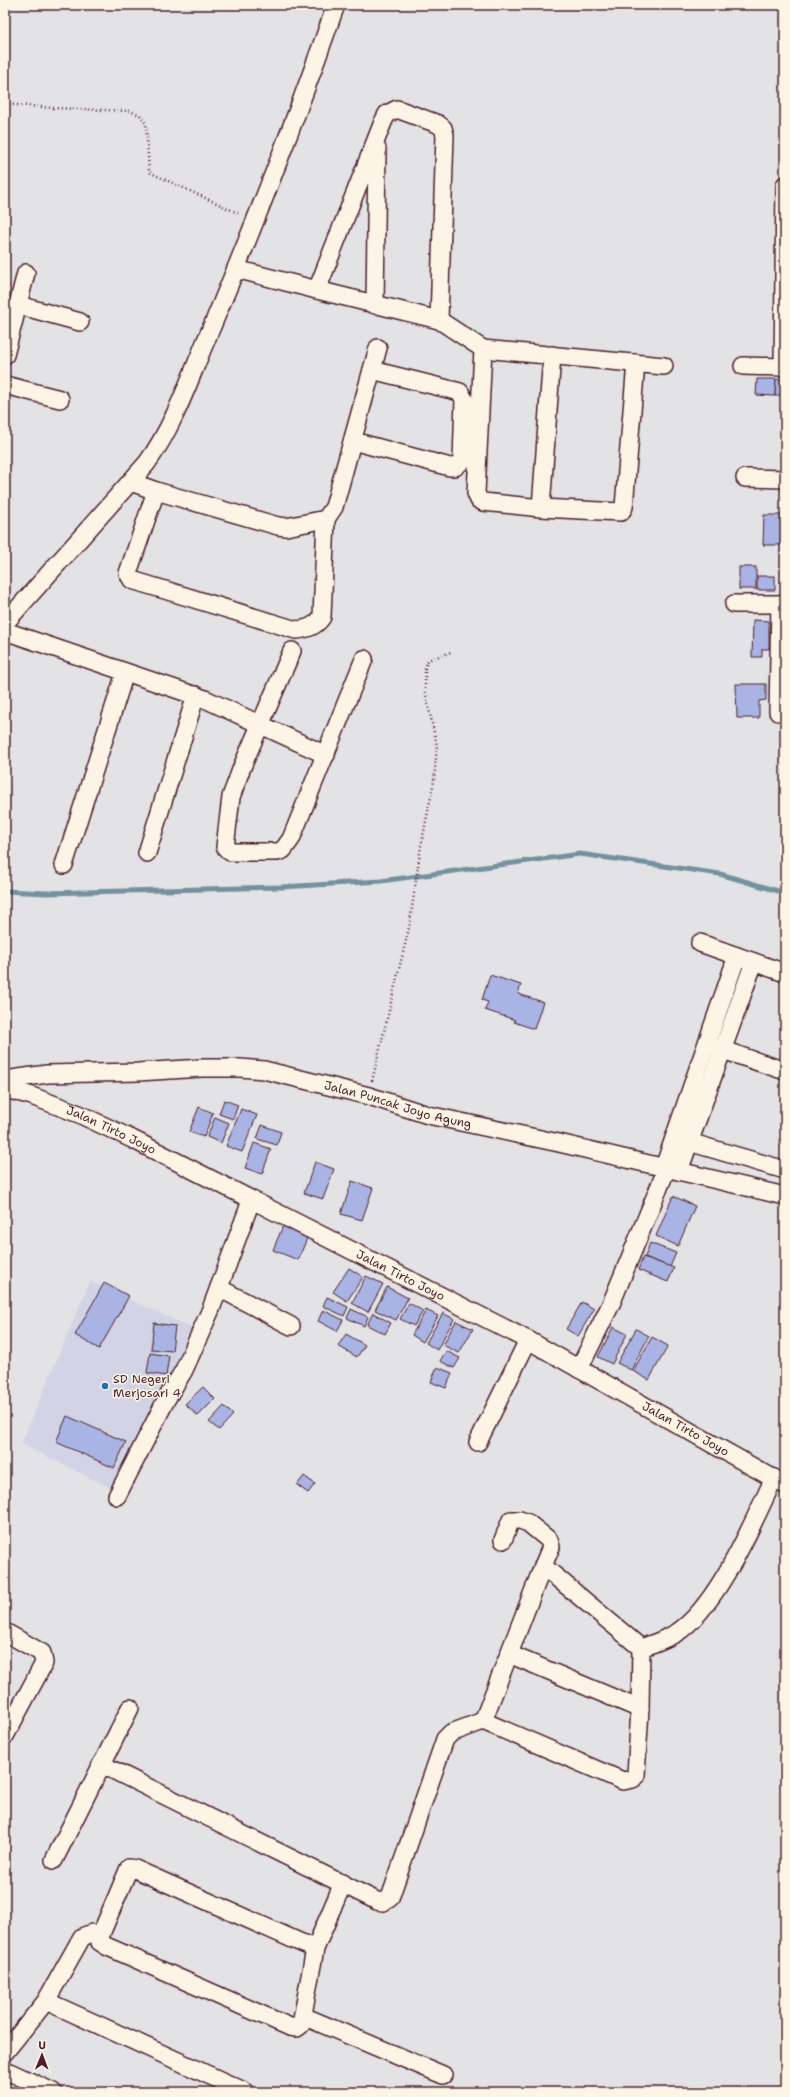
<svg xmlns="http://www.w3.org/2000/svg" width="790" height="2097" font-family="'Shantell Sans',sans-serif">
  <rect width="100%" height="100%" fill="#e3e2e5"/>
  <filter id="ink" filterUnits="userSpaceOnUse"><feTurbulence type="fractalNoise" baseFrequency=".025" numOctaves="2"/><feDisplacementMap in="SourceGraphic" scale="8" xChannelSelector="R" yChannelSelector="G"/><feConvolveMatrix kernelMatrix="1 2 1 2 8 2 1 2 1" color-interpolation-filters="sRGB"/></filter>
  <g filter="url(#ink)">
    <!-- built -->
    <polygon fill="#d2d4e5" points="90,1281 194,1329 111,1488 21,1444"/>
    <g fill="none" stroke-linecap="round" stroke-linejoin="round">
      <!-- stream -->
      <polyline stroke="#73929e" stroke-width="5" points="5,891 46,893 282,887 381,881 580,854 720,874 785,893"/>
    </g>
    <!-- building -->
    <g fill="#a9b4e4" stroke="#4a1f2b">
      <polygon points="757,379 776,379 775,396 756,395"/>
      <polygon points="776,379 785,380 785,396 775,396"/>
      <polygon points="764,515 782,515 781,545 763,545"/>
      <rect x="739" y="567" width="17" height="22"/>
      <rect x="757" y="576" width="18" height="14"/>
      <polygon points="753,620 769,621 769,649 762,649 762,657 752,657"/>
      <polygon points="736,684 766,684 766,700 759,701 759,718 737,718"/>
      <polygon points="490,975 521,985 518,994 543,1002 534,1029 514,1022 515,1020 485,1010 488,1002 482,1000"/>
      <polygon points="224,1100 238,1105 233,1119 219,1114"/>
      <polygon points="199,1107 213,1113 204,1137 189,1132"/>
      <polygon points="241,1109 257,1115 242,1152 226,1146"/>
      <polygon points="215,1117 229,1123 221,1143 207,1137"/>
      <polygon points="262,1125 281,1132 277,1145 257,1139"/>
      <polygon points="254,1143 271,1149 262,1174 245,1168"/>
      <polygon points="315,1162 334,1169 323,1199 304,1193"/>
      <polygon points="352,1181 373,1188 362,1220 341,1214"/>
      <polygon points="673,1196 695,1206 678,1246 656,1236"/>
      <polygon points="285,1221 310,1231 298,1260 273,1250"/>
      <polygon points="650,1243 676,1253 670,1267 645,1257"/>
      <polygon points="643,1257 674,1268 668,1282 638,1270"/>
      <polygon points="349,1268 363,1277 347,1301 333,1292"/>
      <polygon points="366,1276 383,1284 368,1312 352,1303"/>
      <polygon points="104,1283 129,1296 99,1349 75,1335"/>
      <polygon points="387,1287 408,1298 396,1320 375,1310"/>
      <polygon points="327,1297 348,1307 344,1316 323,1306"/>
      <polygon points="582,1302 594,1309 578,1336 566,1329"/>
      <polygon points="409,1303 423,1311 414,1326 400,1319"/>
      <polygon points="351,1309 368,1317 364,1326 347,1318"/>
      <polygon points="323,1310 343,1320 337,1331 318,1321"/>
      <polygon points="426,1310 438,1316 423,1342 412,1335"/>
      <polygon points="373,1313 391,1323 385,1334 367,1325"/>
      <polygon points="443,1313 454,1319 437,1350 426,1343"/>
      <polygon points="456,1321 473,1329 459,1353 443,1345"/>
      <polygon points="154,1323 175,1326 172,1351 151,1349"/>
      <polygon points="613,1327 627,1334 612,1364 598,1357"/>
      <polygon points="636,1329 649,1336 631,1370 617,1363"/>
      <polygon points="346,1334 365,1345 357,1357 338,1346"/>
      <polygon points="652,1337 668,1346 649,1380 633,1371"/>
      <polygon points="446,1351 460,1358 454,1368 440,1361"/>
      <polygon points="150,1353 169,1356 166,1376 147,1373"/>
      <polygon points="437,1367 452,1373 446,1388 431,1382"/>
      <polygon points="203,1387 215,1399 198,1416 185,1404"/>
      <polygon points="224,1406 233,1415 219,1430 209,1422"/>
      <polygon points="67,1416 126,1442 114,1468 56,1442"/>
      <polygon points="304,1476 315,1484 308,1493 297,1485"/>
    </g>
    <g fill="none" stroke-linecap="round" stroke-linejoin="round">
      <!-- minor casing -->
      <g stroke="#4a1f2b" stroke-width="20">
        <g id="minor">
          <polyline points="785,185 783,367 785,367"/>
          <polyline points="236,269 317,290 383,122 387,114 397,109 438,124 443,128 445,135 439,320"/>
          <polyline points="317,290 439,320 483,349 476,493 479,500 483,502 541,508 552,355"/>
          <polyline points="18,305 80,322"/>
          <polyline points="375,305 377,149"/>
          <polyline points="483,349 664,366"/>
          <polyline points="5,355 26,273"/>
          <polyline points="743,366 783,367"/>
          <polyline points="5,385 60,399"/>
          <polyline points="353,441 450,467 455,467 462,461 464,399 460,392 372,370"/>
          <polyline points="745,478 785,479"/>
          <polyline points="131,482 156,491 278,526 286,527 326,519"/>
          <path d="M156,491L128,573L132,580L296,630C308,629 316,626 322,617L326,519L334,507L378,348"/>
          <polyline points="541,508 621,512 624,507 636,363"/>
          <polyline points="734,604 785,604"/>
          <path d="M5,623L147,463C177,421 192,371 213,324C257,219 298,113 336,5"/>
          <polyline points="5,631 205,699 326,755"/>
          <polyline points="292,651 242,767 231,797 225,847 230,852 277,852 283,850 291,839 364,659"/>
          <polyline points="778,712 780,604"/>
          <polyline points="147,853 196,695"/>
          <polyline points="64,865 125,673"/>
          <polyline points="700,943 785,973"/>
          <polyline points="711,1046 785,1071"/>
          <path id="s1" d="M5,1080L47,1074L138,1072L202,1068H240L264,1070L369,1096L428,1115L559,1143L785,1196"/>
          <path id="s2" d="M5,1089L29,1095L79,1114L132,1139L528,1340L785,1485"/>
          <polyline points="689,1142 785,1170"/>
          <polyline points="664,1167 737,956"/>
          <polyline points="679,1171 754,962"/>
          <polyline points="219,1288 291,1326"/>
          <polyline points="579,1369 611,1304 667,1168"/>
          <polyline points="478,1442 528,1340"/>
          <polyline points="117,1496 167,1398 184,1370 211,1309 251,1201"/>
          <polyline points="503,1540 511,1520 520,1520 528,1523 549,1540 551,1547 543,1566"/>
          <polyline points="5,1632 42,1653 44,1663 5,1736"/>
          <path d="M641,1648L543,1566L483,1721L623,1781L633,1779L636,1775L640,1709L641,1648C654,1643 671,1638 682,1629C720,1600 754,1521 774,1478"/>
          <polyline points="509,1654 640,1709"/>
          <polyline points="101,1764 377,1901 383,1902 390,1898 445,1739 451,1733 483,1721"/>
          <polyline points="54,1860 130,1708"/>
          <polyline points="315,1949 301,2025 297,2028 290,2027 106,1946 100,1942 101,1934 129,1868 135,1869 315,1949 343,1883"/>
          <polyline points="46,2001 246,2092"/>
          <polyline points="303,2016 443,2075"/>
          <polyline points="5,2052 46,2001 82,1937 92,1933 101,1934"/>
          <polyline points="5,2070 53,2092"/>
        </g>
      </g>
      <!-- path -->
      <g stroke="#4a1f2b" stroke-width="2.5" stroke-dasharray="1 3" stroke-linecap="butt">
        <polyline points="5,104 53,108 129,111 140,115 146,124 149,172 240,214"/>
        <polyline points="372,1081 409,928 421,846 434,781 437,746 425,691 425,668 428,660 451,652"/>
      </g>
      <!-- minor -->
      <use href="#minor" stroke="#fcf5e5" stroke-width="17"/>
    </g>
  </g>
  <!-- markers -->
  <circle fill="#1f6fb2" stroke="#fcf5e5" stroke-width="1.5" cx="105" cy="1386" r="4"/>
  <g text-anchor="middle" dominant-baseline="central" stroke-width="3" stroke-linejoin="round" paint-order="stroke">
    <!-- street labels -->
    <g font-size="12" fill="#4a1f2b" stroke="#fcf5e5">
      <text stroke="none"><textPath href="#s1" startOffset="398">Jalan Puncak Joyo Agung</textPath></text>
      <text stroke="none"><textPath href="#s2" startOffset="114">Jalan Tirto Joyo</textPath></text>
      <text stroke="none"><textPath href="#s2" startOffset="438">Jalan Tirto Joyo</textPath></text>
      <text stroke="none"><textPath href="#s2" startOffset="762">Jalan Tirto Joyo</textPath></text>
    </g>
    <!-- poi labels -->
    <g font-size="12" fill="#4a1f2b" stroke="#fcf5e5" text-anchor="start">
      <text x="113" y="1379">SD Negeri<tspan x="113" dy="14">Merjosari 4</tspan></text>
    </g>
  </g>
  <!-- margin -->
  <rect width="790" height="2097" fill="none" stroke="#fcf5e5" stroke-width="20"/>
  <rect x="10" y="10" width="770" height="2077" fill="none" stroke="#4a1f2b" stroke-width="1.5" filter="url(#ink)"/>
  <!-- north arrow -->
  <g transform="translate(42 2055) rotate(1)" stroke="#fcf5e5" stroke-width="3" paint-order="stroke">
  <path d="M0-3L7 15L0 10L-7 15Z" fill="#4a1f2b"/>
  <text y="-6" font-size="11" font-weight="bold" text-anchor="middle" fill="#4a1f2b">U</text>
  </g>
</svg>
